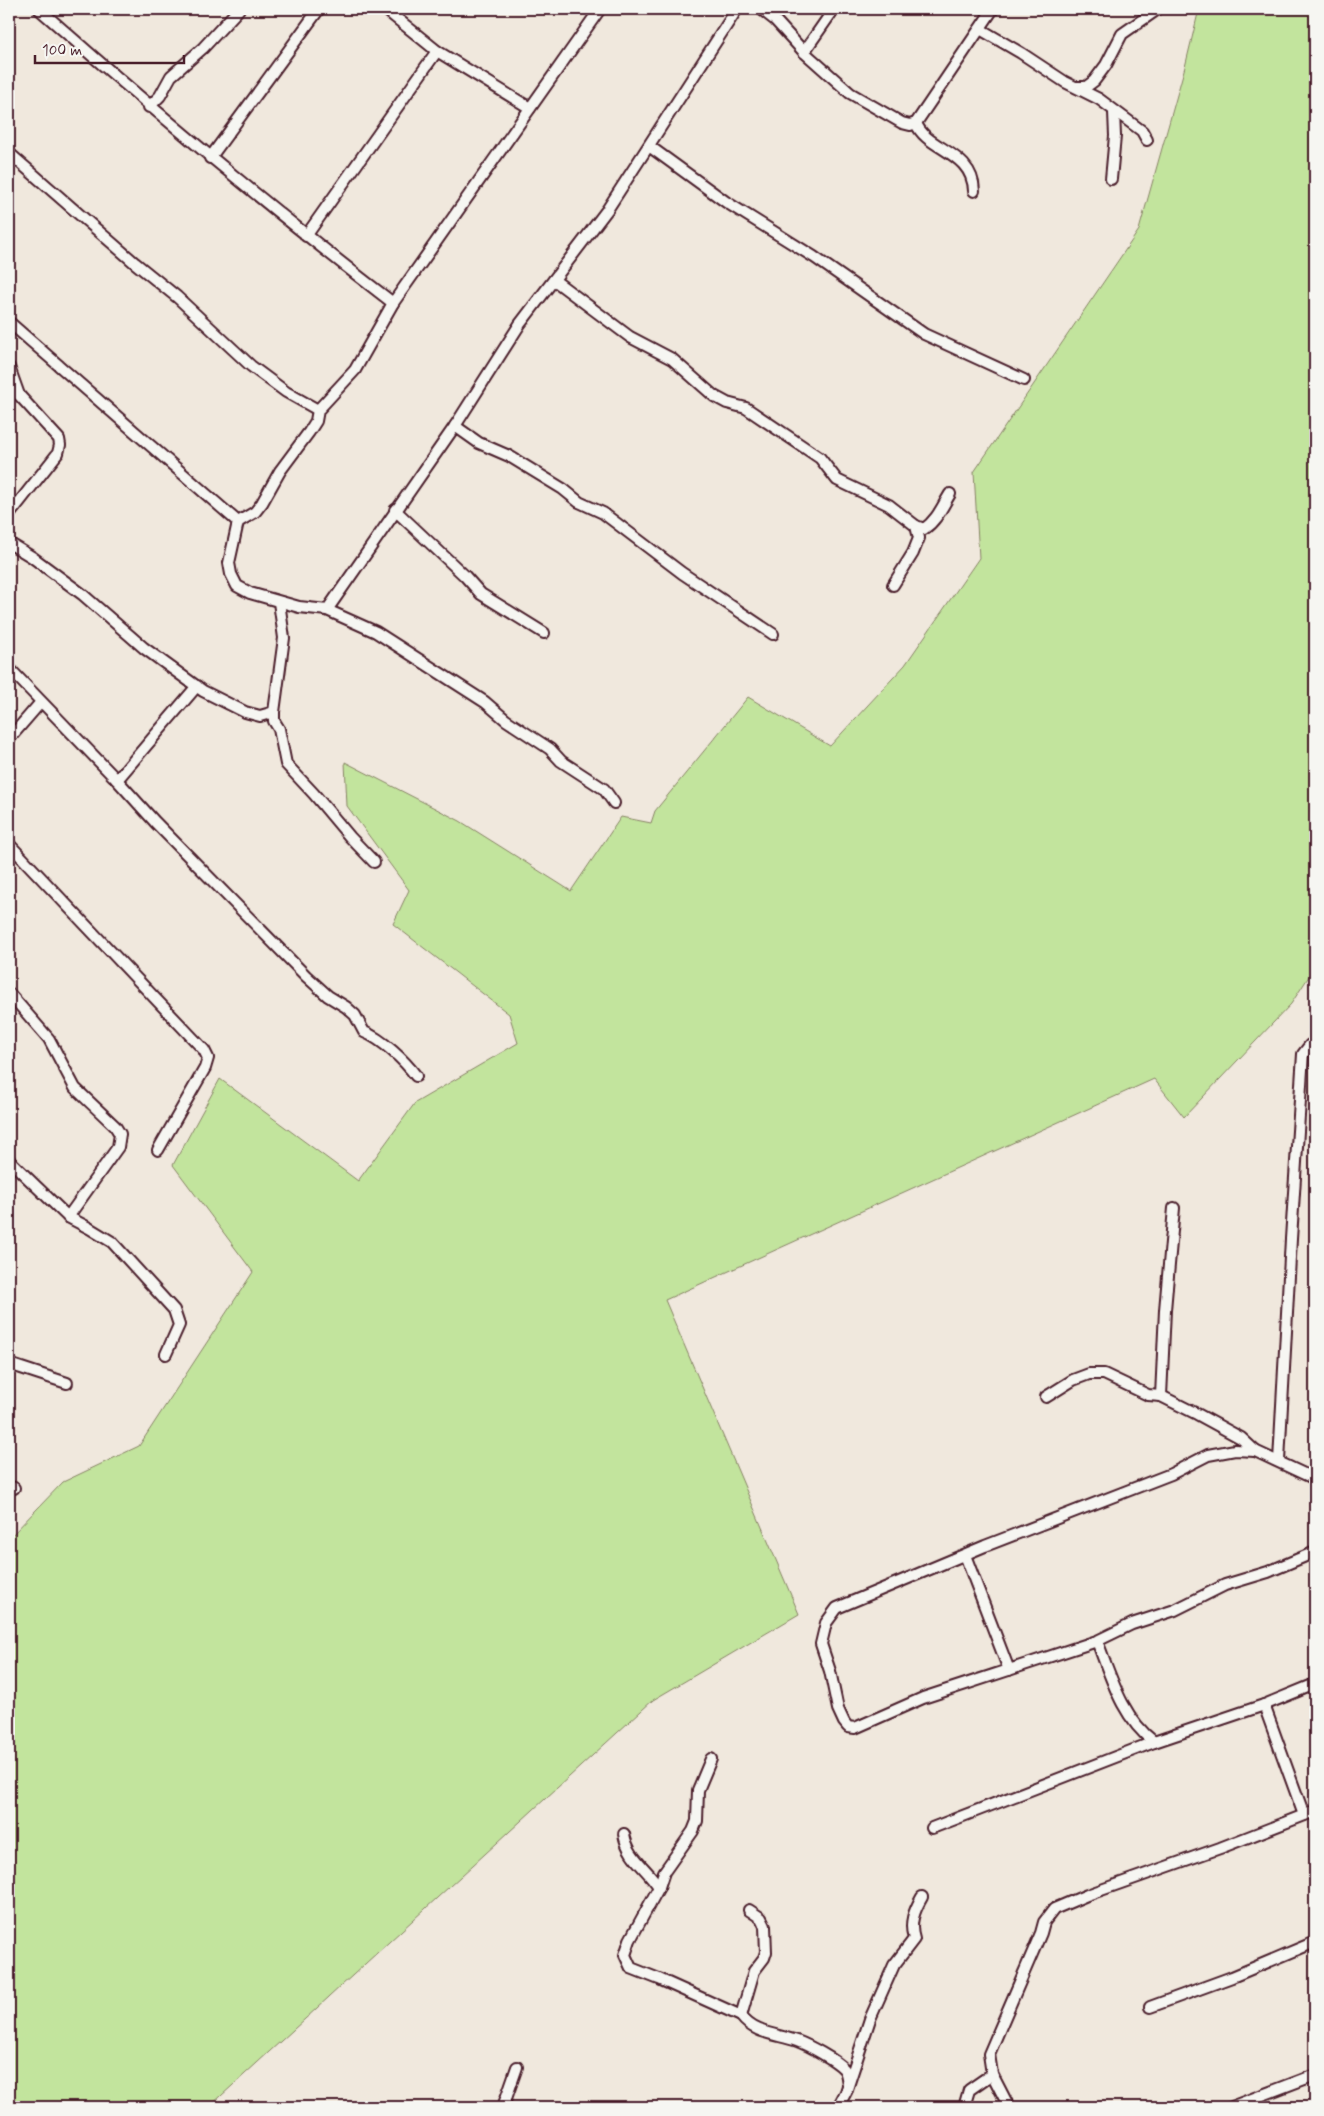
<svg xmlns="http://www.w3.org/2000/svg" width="1324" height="2116" font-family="Mynerve,sans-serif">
  <rect width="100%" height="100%" fill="#f0e8dd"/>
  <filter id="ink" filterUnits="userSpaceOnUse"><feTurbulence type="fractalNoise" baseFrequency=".02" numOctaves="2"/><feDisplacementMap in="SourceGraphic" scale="10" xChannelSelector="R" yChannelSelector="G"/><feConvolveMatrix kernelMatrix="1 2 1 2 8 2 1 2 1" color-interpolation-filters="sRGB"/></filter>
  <g filter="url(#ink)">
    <!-- green -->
    <polygon fill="#c2e49d" stroke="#868264" points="1199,9 1315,9 1315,967 1291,1004 1184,1117 1154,1079 665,1300 799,1614 653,1700 209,2107 9,2107 9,1542 12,1535 63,1482 139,1446 253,1272 173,1165 220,1079 358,1181 415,1103 518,1043 509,1014 393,924 409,890 347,806 345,762 460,821 571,891 621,817 651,823 655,811 748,697 830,746 905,665 979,558 974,472 1139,230 1186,63"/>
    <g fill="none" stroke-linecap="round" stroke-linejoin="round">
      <!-- minor casing -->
      <g stroke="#4a1f2b" stroke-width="14">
        <g id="minor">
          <path d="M39,9C154,111 271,209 393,303"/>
          <polyline points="385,9 437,51 530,108"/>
          <polyline points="600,9 393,303 355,370 318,410 316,421 309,432 280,471 262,503 255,512 238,522 229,563 231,574 237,586 250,593 299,607 327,610 376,632 485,702 506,720 550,749 561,761 604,789 614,803"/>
          <polyline points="761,9 775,20 804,52 850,93 902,123 910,125 916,123 993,9"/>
          <polyline points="980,29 1021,53 1065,82 1099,99 1142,131 1147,140"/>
          <polyline points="804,52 834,9"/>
          <polyline points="1077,87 1086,87 1094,81 1106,65 1122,34 1158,9"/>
          <polyline points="149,107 160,96 171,76 203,48 239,9"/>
          <path d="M916,123C926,150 973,151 974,191"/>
          <polyline points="649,146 726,202 814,257 924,334 1024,380"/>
          <polyline points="9,153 135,263 177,297 251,366 286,392 318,410"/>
          <polyline points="210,158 319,9"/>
          <polyline points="1111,179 1115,136 1114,112"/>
          <polyline points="306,236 437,51"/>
          <polyline points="554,280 630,337 672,359 714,396 727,403 746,408 820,458 837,480 889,505 916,526 919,538 913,553 893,585"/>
          <polyline points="9,322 238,522"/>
          <polyline points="9,367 19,395"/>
          <polyline points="9,388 19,395 59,439 60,445 58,453 9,515"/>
          <polyline points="455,426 479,443 509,456 563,489 579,502 603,513 682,573 773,634"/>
          <polyline points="395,510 465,576 481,594 544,633"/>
          <path d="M916,526L924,529C937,520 942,507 950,494"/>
          <polyline points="9,543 32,557 82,594 144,648 203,691 245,712 260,716 274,712"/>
          <polyline points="279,602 284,638 274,712 274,721 279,729 286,764 314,794 350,837 374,862"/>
          <polyline points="327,610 455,426 520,324 607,210 737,9"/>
          <path d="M9,668L117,780L155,822L306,976L328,996L346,1007L355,1015L364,1032C382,1039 405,1061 416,1076"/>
          <polyline points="9,739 41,702"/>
          <polyline points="117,780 197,686"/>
          <polyline points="9,844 204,1050 208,1058 205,1068 158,1150"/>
          <polyline points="9,993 49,1039 75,1088 115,1126 120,1134 118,1147 68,1217"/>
          <polyline points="9,1160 68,1217 89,1228 112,1242 174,1310 179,1325 166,1354"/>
          <polyline points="9,1364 67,1383"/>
          <polyline points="1161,1396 1165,1310 1174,1208"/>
          <polyline points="1046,1397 1073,1380 1089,1374 1104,1374 1148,1395 1161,1396 1197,1414 1241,1438 1255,1451"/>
          <polyline points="1279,1461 1291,1239 1303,1054 1310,1045 1315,1043"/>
          <polyline points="1315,1479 1255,1451 1235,1450 1208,1455 1171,1474 985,1546 837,1608 826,1623 821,1644 830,1671 838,1709 844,1722 848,1727 855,1728 923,1698 1097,1641 1132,1624 1175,1610 1225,1585 1268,1572 1315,1552"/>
          <polyline points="9,1486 14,1488"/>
          <polyline points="965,1555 1009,1670"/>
          <path d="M1097,1641C1111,1677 1122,1718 1154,1742"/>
          <polyline points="1264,1705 1304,1815"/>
          <path d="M711,1759L698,1790L697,1821L693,1831L664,1872L659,1887L630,1940L625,1955L631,1968L659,1979L741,2016C754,2034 777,2034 797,2041C808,2045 836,2060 844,2069C847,2073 847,2079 848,2084"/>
          <polyline points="932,1828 1154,1742 1264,1705 1315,1684"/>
          <path d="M624,1834C628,1858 646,1867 659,1887"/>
          <polyline points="1150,2007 1232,1977 1315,1942"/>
          <polyline points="741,2016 754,1971 764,1958 766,1952 765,1926 761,1918 749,1910"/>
          <polyline points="992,2074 989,2054 1041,1933 1044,1922 1054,1909 1087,1895 1220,1848 1315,1811"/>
          <polyline points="503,2107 517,2067"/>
          <path d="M838,2107L846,2092L870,2019L894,1965L914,1939C909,1923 914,1911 922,1897"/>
          <polyline points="964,2107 969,2090 992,2074 1009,2107"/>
          <polyline points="1231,2107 1315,2075"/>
        </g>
      </g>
      <!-- minor -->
      <use href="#minor" stroke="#f6f6f2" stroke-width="10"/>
    </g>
  </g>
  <!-- margin -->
  <rect width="1324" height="2116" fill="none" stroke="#f6f6f2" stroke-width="30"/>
  <rect x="15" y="15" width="1294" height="2086" fill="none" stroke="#4a1f2b" stroke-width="2" filter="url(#ink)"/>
  <!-- scale -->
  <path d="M35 55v8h149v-8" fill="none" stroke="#4a1f2b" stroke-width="2.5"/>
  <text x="42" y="55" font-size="15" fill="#4a1f2b" stroke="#f6f6f2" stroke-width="4" paint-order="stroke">100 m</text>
</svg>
